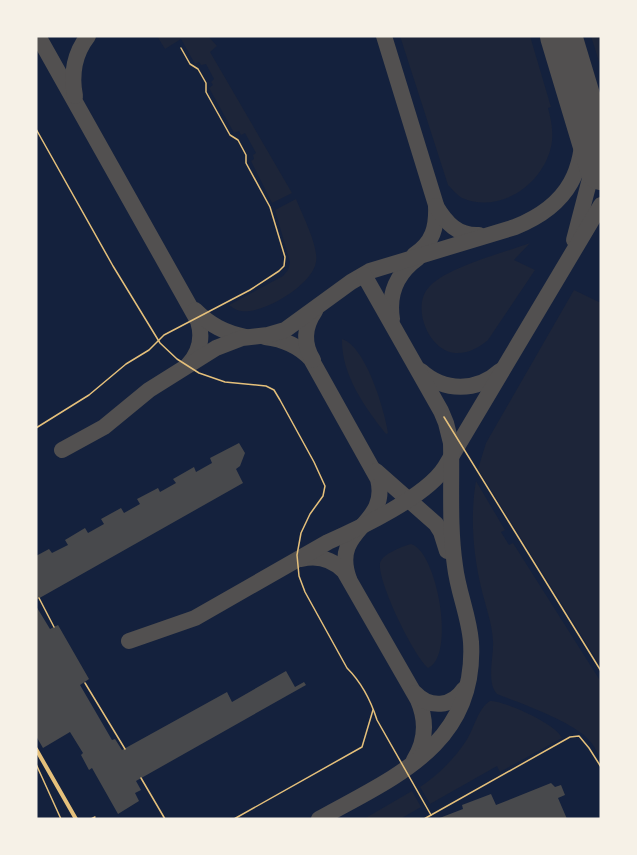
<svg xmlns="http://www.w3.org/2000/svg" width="637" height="855" font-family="'DM Sans',sans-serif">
  <rect width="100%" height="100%" fill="#14213d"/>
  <!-- green -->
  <g fill="#1d2539">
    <polygon points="157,36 208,36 217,46 210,52 292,193 272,203 251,161 254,159 253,155 256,153 245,133 241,135 239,131 234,133 209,88 213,85 211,82 214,79 206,64 201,65 199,62 195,64 181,39 165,49"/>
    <path d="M400,36H530L551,107L548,108C551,119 553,129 552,141C547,182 501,215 462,198C457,195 452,189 448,185Z"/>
    <polygon points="591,36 601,36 601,68"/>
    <path d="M296,199C302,214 319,247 316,262C313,285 259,318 237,310C236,310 230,306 229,305L283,276L288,270L290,262L275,210Z"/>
    <path d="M530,243L514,260L535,270L488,340C478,348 468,354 455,353C428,351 411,306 429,287C447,267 503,253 530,243Z"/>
    <polygon points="574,290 601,303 601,667 478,469 486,443"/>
    <path d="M342,339C366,347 384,409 388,433L386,434C365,408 341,374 342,339Z"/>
    <path d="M476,481L505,530L501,532L509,545L513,543L601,682V760C597,752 593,743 586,737C566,719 522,704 497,694C486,683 494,656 493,641C492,622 485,605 481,587C473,553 470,516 476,481Z"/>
    <path d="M411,544C437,551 456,656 428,668C414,657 377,581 380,563C382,554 403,546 411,544Z"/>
    <path d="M490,701C505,701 556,724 562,738L500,772L497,766L430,804L420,787C438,775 454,759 466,741C474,729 478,708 490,701Z"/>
    <polygon points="412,791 421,807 400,819 364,819"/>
  </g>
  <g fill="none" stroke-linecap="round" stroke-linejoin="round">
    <!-- taxiway -->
    <g stroke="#525050" stroke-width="16">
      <path d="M38,36L198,321C203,337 200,352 188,365"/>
      <path d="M384,36L436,205C437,227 433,243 414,255"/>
      <path d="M75,96C71,75 74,54 88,36"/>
      <path d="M436,206C446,223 458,236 479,235"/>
      <polyline points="574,240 592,171 592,140"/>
      <path d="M195,310C210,325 225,333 246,337"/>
      <path d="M392,319C388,294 397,273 418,258"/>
      <path d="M265,337C282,339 299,346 311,359L378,479C390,527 330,527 349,579"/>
      <path d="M313,360C303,344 304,327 315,311"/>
      <path d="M421,371C444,392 477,392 500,371"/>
      <path d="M62,450L104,427L149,390L216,348L242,338L268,335L285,330L351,282L370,271L515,227C570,205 586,169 583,112"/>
      <polyline points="376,471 436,524 441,532 447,551"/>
      <path d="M301,559C317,555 332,559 344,571L418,700C427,721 426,741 414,760"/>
      <path d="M129,641L195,618L328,542C360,528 427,496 445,467L601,205"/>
      <path d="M415,693C430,709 452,707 464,689"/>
      <path d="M319,819C394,777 477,745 471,642C469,616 458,592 455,566C449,526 452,484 451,443L446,423L441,411L364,275"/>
    </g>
    <!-- runway -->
    <polyline stroke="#525050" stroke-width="42" points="561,36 601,169"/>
  </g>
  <!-- building -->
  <g fill="#48494c">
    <polygon points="239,443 245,453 240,466 236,469 243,483 36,600 36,556 49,549 52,553 68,545 65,540 85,528 88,533 104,524 101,519 121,508 124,513 140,504 137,499 158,488 160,492 176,483 173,479 194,467 196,472 212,463 210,458"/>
    <polygon points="36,606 50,629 58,625 89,679 80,685 112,740 115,739 122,750 227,692 232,702 286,671 295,687 304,682 306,685 136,781 141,790 135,793 139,801 118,814 92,768 89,770 81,755 83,753 70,732 43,748 36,736"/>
    <polygon points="551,783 555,787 561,785 565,795 558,798 567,819 437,819 463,809 462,805 491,794 496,805"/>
  </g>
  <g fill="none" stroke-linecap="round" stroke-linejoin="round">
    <!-- service -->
    <g stroke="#e5c07b" stroke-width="1.5">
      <path d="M36,129L113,266L160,343L177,359L199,373L225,382L266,386L274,390L280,400L314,462L325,486L323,496L310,514L301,533L297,555L299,576L305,592L347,668C360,681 371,701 377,720L431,815"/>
      <polyline points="444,417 601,671"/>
      <polyline points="36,428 89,395 126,364 149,350 164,335 250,290 279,271 284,266 285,257 270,207 246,163 246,155 238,140 230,135 206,92 206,83 198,69 190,64 181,48"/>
      <polyline points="39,598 54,627"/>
      <polyline points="85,683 125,749"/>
      <polyline points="36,764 61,819"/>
      <polyline points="141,778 165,819"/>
      <polyline points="91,819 95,817"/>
      <polyline points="234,819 362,747 373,710"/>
      <polyline points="424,819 570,737 579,736 589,748 601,767"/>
    </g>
    <!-- tertiary -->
    <polyline stroke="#e5c07b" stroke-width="4" points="36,749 76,819"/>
  </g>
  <!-- border -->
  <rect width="637" height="855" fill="none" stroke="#f6f1e7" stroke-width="75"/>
</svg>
